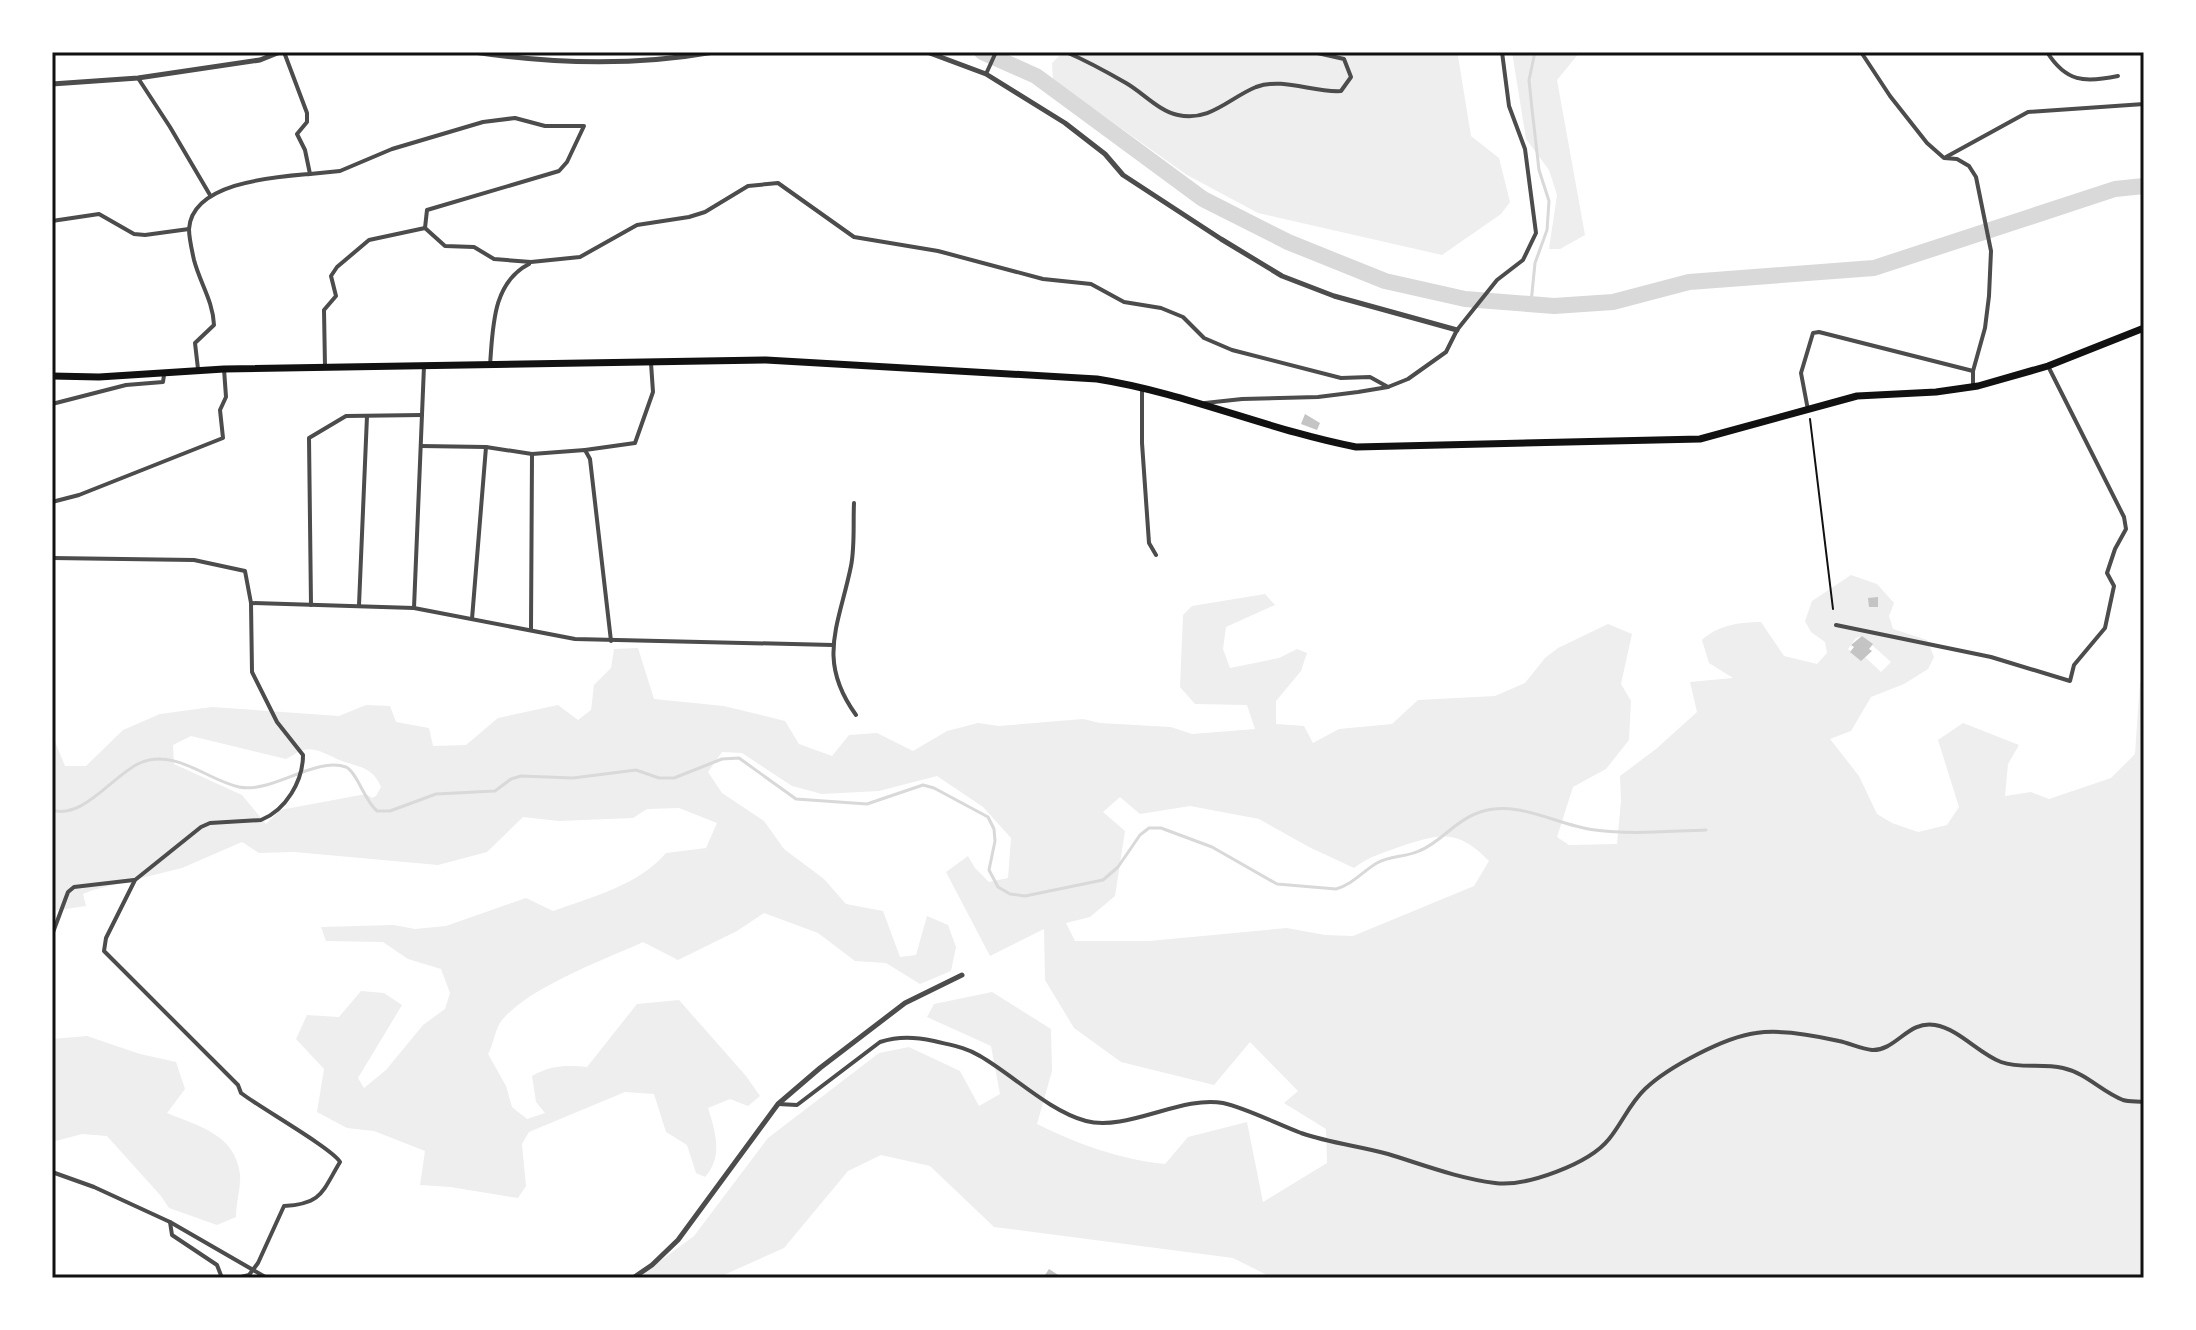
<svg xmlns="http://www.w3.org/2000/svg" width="2196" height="1330" font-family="Poppins,sans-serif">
  <rect width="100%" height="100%" fill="#fff"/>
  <!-- green -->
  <g fill="#eee" fill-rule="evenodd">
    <polygon points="1063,52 1462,52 1458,56 1471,136 1499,158 1510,202 1501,214 1442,255 1258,213 1187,175 1053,80 1052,63"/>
    <polygon points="1512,52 1580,52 1557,80 1585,235 1560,249 1549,249 1557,195 1549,170 1526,139"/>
    <path d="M1851,575L1877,584L1894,603L1889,616L1893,629L1927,640L1934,657L1928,669L1904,684L1871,697L1851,731L1830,739L1859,776L1877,814L1892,823L1918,832L1947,825L1959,807L1938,740L1963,723L2019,745L2008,764L2005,796L2031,792L2049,799L2111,778L2135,754L2140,682L2144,679V1278H1268L1265,1274L1233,1258L994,1227L930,1166L881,1155L848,1171L784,1248L717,1278H637L694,1236L768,1138L879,1053L909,1047L960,1071L979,1106L1000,1094L991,1046L927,1017L934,1004L992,992L1051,1029L1052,1071L1037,1124C1078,1144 1118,1159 1165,1164L1188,1137L1247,1122L1263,1202L1327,1163L1326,1129L1284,1103L1298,1091L1250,1042L1214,1085L1121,1062L1074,1028L1045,980L1044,929L990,956L946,872L968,856L975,868L989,882L1008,878L1011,838L983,807L937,776L879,791L822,794L792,786L742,753L722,752L708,772L722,793L764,821L784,849L824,879L846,904L883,911L900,957L916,955L927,916L948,925L956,947L951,971L920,984L886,963L855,961L818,933L764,913L737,931L678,960L643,942C602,961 531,986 502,1020C495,1028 494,1044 488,1054L506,1086L512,1107L527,1119L545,1113L536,1102L532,1076C551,1065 566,1065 587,1067L637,1004L679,1000L746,1076L760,1096L748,1106L730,1099L708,1108C716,1133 723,1157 705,1177L696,1173L687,1145L666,1132L654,1094L625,1092L529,1132L522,1144L526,1186L518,1198L450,1187L420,1185L425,1151L374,1131L347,1128L317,1112L324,1069L296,1039L307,1015L339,1017L361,991L384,993L402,1005L358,1078L364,1088L386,1070L423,1025L445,1009L450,993L441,969L408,959L383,942L326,941L321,927L394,925L415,929L446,926L526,898L553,911C592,897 639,885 666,853L706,848L717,823L679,808L647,809L633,818L559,821L523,817L487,852L438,865L294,852L259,853L242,842L182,868L93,890L83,894L86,906L52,911V734L65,766H86L123,730L160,714L212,707L339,716L366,705L390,706L396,722L429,728L433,746L466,745L498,718L558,705L578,720L591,710L594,685L611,668L614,649L638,648L654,699L724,706L785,721L799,744L832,756L849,735L877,733L913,751L947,731L978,723L999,726L1083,719L1100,723L1171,727L1192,734L1255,729L1247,705L1195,704L1180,687L1183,615L1192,606L1265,594L1275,605L1226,627L1223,649L1230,668L1279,658L1297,649L1307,653L1301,671L1276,701V724L1304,726L1313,743L1339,729L1392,724L1418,700L1495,696L1525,683L1545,658L1558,648L1608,624L1632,634L1621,684L1631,701L1629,740L1606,769L1573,787L1557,837L1569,845L1617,844L1621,801L1620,776L1656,749L1697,712L1690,682L1733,678L1709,663L1702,640C1718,625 1740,622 1761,622L1784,656L1817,664L1827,653L1825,642L1811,632L1805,621L1812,601ZM1862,636L1891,662L1881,672L1864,656L1860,660L1848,649L1856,638ZM191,736L286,759C291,757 298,751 303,750C313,747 325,753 333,757C350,767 372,763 381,787L376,796L372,798L366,794L280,810L266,824L242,795L174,764L173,745ZM1120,797L1140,814L1190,806L1259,819L1309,847L1354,868C1368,857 1382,853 1399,847C1439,834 1457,828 1489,861L1474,886L1353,936L1325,935L1287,928L1149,941H1075L1066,923L1090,917L1115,896L1125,831L1103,812Z"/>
    <path d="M87,1036L140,1054L176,1062L185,1089L167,1113C198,1126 235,1134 240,1174C241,1187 236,1203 236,1217L217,1225L169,1208L161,1196L107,1136L82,1134L52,1142V1039Z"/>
  </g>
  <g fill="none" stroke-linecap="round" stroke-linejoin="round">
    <!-- stream -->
    <g stroke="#d9d9d9" stroke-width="3">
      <polyline points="1531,303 1535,263 1547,230 1549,201 1539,170 1532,109 1529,80 1535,52"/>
      <path d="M52,810C83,820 113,775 140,763C175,748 207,780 239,787C272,794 315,756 346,767C357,772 364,800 377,811H390L436,794L495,791L511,779L521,776L573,778L636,770L659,778H674L722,759L739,758L796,799L867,804L923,785L934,788L988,817L994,829L995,841L989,870L998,887L1010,894L1025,896L1103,880L1118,867L1140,835L1149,828H1161L1212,847L1277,884L1336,889C1352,885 1363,871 1377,863C1389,856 1406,857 1419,851C1440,843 1454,822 1475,814C1517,797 1554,825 1595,830C1631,835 1670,831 1706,830"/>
    </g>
    <!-- river -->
    <polyline stroke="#d9d9d9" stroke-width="16" points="982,52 1036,76 1203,199 1288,242 1385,281 1465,299 1554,306 1613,302 1689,282 1874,268 2115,189 2144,186"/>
  </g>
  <!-- building -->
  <g fill="#c4c4c4">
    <polygon points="1305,414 1320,423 1317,430 1301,424"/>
    <polygon points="1878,597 1878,607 1869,607 1868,598"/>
    <polygon points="1862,636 1873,644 1869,649 1872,651 1861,661 1850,652 1854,647 1851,645"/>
    <polygon points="1049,1269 1063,1278 1043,1278"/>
  </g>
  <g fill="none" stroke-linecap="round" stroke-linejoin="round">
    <!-- path -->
    <polyline stroke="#111" stroke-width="2" points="1810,419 1833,609"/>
    <!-- minor -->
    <g stroke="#4c4c4c" stroke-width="4">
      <path d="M1066,52C1087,61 1107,72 1126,83C1142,92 1160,112 1178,115C1210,122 1229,98 1256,87C1283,77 1314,93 1341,91L1351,77L1344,59L1313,52"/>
      <polyline points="1861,52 1890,96 1927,143 1944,158 1957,159 1969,166 1976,177 1991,251 1989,296 1985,328 1973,371 1973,387"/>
      <path d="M2047,52C2066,82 2084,83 2118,76"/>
      <polyline points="986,74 996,52"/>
      <polyline points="138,78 170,127 210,195"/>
      <polyline points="1946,157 2028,112 2144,104"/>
      <polyline points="310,174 340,171 392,149 483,122 515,118 545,126 584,126 567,162 559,171 427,210 425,228"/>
      <polyline points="52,221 99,214 134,234 145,235 189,229"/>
      <polyline points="425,228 445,246 474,247 494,259 531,262 580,257 637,225 689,217 705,212 748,186 778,183 854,237 938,251 1043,279 1091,284 1124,302 1161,308 1183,317 1204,338 1232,350 1341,378 1370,377 1388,387"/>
      <path d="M490,365C493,328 492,283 529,264"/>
      <polyline points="325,367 324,310 336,296 331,276 337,267 369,240 425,228"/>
      <path d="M198,369L195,343L214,325C213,301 200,283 194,260C192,251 189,238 189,229C192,182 275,177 310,174L305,150L297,134L307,122V113L284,52"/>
      <polyline points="1142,388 1142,443 1149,543 1156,555"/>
      <polyline points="1205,403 1242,399 1318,397 1358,392 1388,387 1408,379 1446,352 1457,330 1497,280 1523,260 1536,233 1525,149 1509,106 1502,52"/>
      <polyline points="52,404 126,385 163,382 164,375"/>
      <polyline points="1808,410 1801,373 1813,333 1819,332 1973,371"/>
      <polyline points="421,446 486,447 532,454 585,450 590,459 611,641"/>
      <polyline points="585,450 635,443 653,392 651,363"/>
      <polyline points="52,502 79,495 223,438 220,410 226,397 224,369"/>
      <path d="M854,503C853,523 855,546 851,566C839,625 816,660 856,715"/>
      <path d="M52,558L194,560L245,571L251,603L252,672L277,722L303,755C303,781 286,810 261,820L210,823L201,827L135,880L106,938L104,951L238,1085L241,1093C259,1107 333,1149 340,1162C322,1192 322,1204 284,1206L258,1263L249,1275L237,1278"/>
      <polyline points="251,603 414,608 575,639 833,645"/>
      <polyline points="311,605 309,438 346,416 422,415"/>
      <polyline points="359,605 367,416"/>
      <polyline points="414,608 424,366"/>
      <polyline points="472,619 486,447"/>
      <polyline points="1836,625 1991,657 2070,681 2074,665 2105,628 2114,586 2107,573 2115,549 2126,529 2124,517 2048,366"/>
      <polyline points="531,629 532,455"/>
      <polyline points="52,935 68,892 74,887 134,880"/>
      <path d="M778,1104L797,1105L880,1042C899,1036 915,1037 934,1041C950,1045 966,1047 980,1056C1013,1075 1049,1111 1086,1121C1126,1132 1182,1095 1223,1103C1246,1108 1277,1124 1301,1133C1330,1143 1359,1146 1388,1154C1424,1165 1457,1178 1495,1183C1526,1187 1589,1164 1609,1139C1622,1123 1630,1103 1645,1089C1668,1067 1725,1037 1756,1033C1782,1029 1813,1035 1839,1041C1849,1043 1861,1049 1872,1050C1896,1051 1908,1020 1935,1025C1959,1029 1978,1053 2001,1062C2020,1069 2042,1063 2063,1068C2086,1073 2102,1092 2123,1100C2129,1102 2138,1101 2144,1102"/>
      <polyline points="52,1172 94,1187 170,1222 267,1278"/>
      <polyline points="170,1222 172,1235 217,1265 222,1278"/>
    </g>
    <!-- tertiary -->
    <g stroke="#4c4c4c" stroke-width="5">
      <path d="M474,52C553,64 635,66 714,52"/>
      <polyline points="927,52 986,74 1065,123 1105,154 1123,175 1221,239 1282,276 1334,296 1457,330"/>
      <polyline points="52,84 138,78 260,60 280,52"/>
      <polyline points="633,1278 652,1265 678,1240 778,1104 820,1068 905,1003 962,975"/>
    </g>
    <!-- primary -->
    <path stroke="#111" stroke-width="7" d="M52,376L99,377L224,369L766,360L1097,379C1186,393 1268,430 1356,447L1700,439L1857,396L1936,392L1978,386L2048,366L2144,328"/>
  </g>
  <!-- border -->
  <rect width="2196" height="1330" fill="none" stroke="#ffffff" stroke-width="108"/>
  <rect x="54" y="54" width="2088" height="1222" fill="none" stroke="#111" stroke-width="3"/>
</svg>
